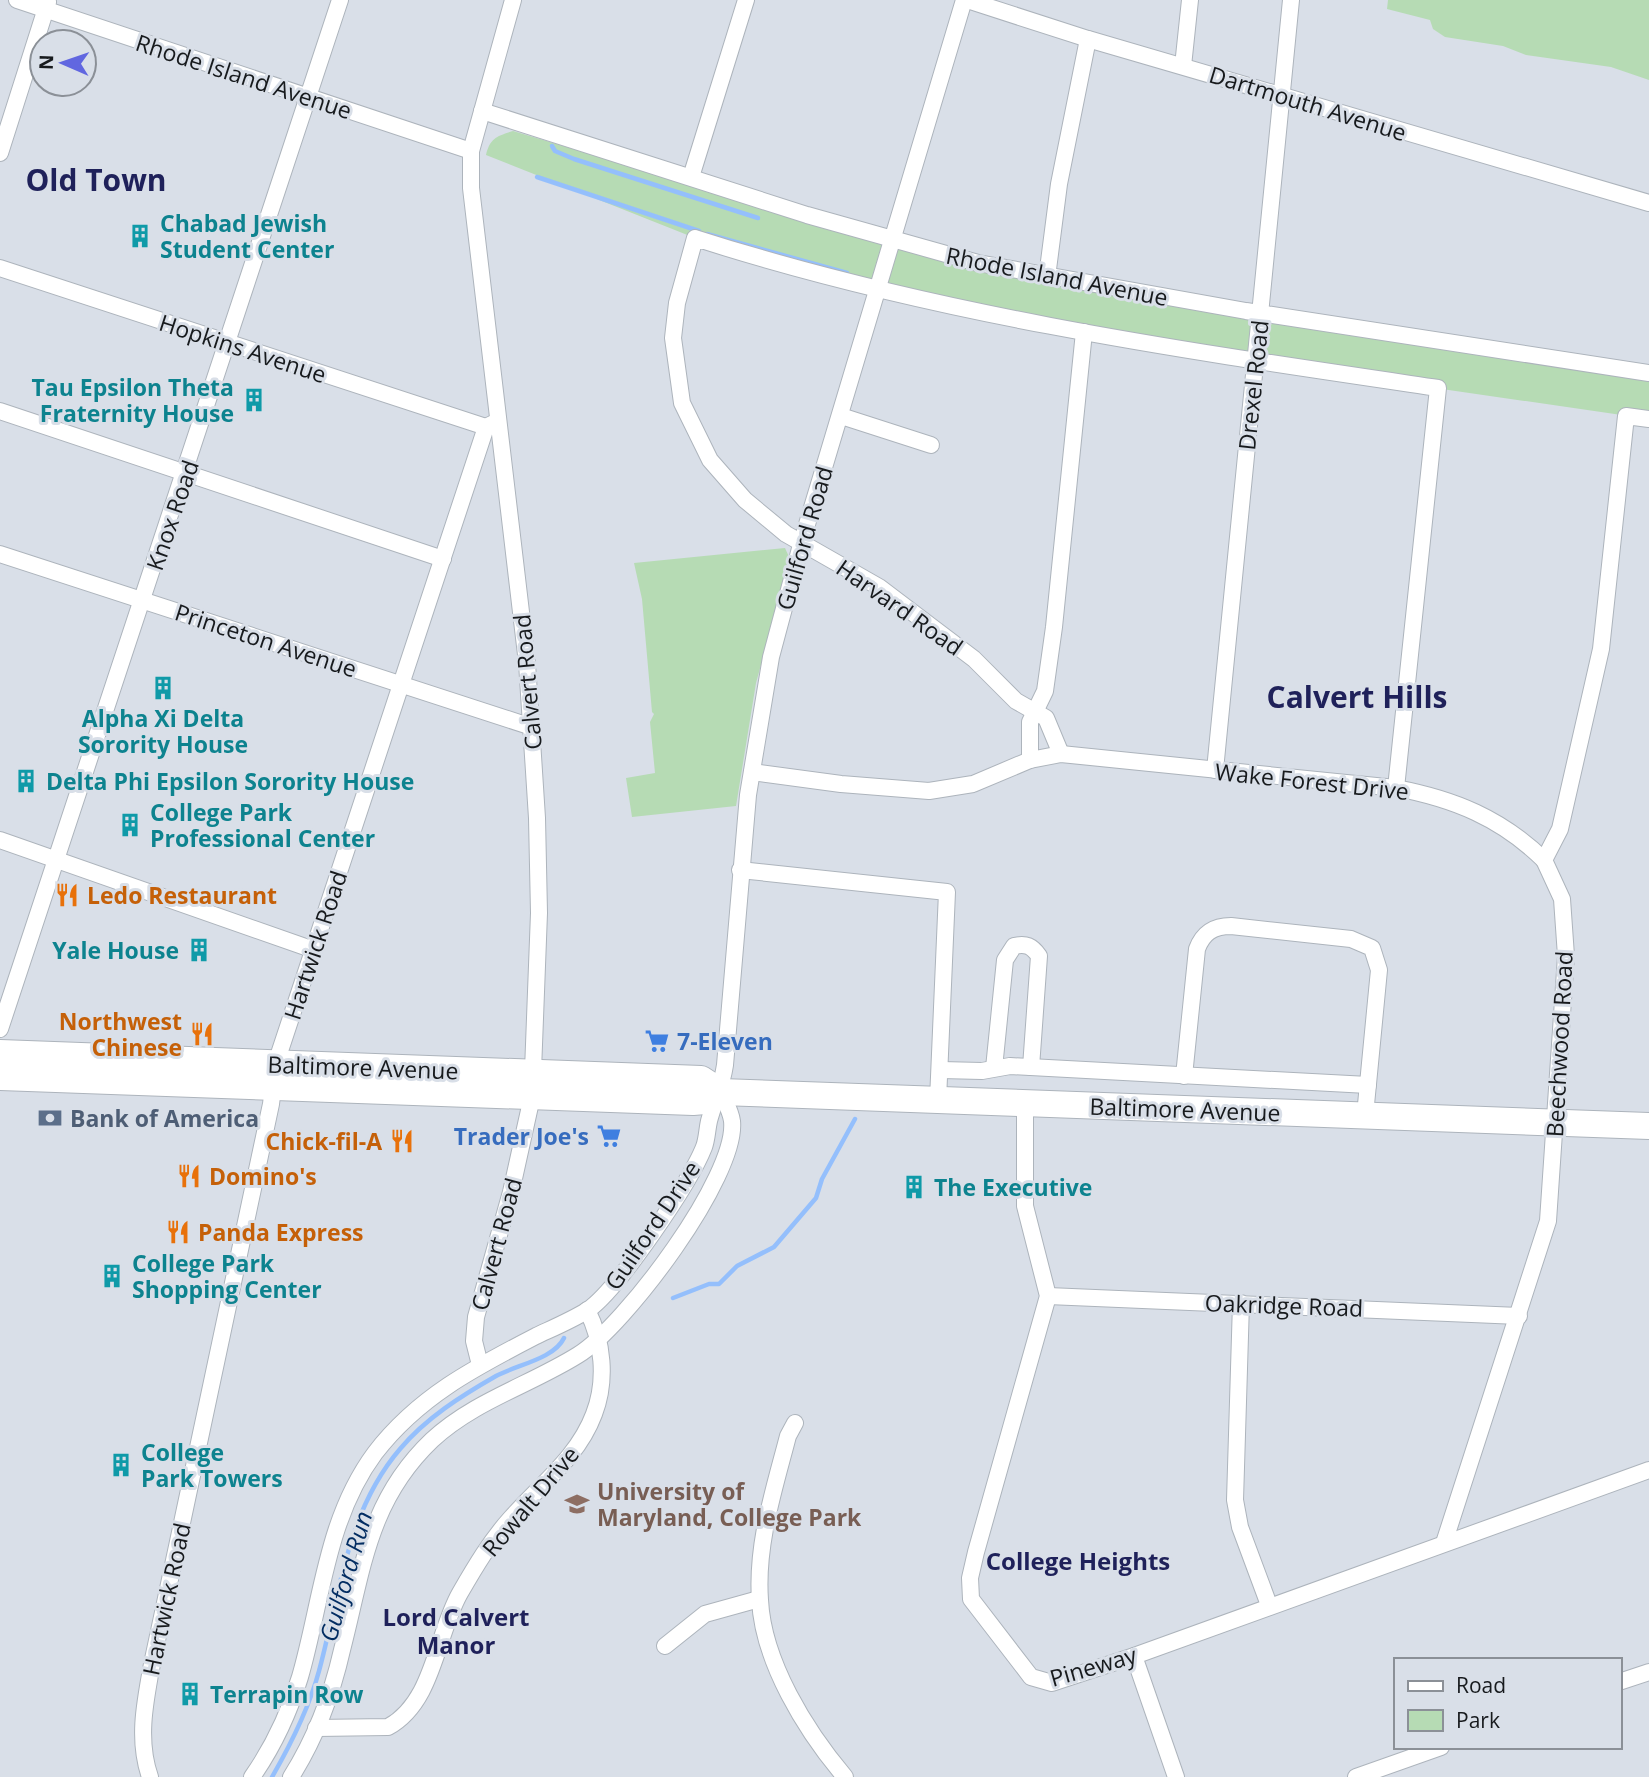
<svg xmlns="http://www.w3.org/2000/svg" width="1649" height="1777" font-family="'Open Sans',sans-serif">
  <rect width="100%" height="100%" fill="#d9dfe8"/>
  <!-- green -->
  <g fill="#b6dbb4">
    <polygon points="1388,0 1649,0 1649,80 1611,67 1526,55 1503,46 1445,37 1433,29 1430,20 1387,9"/>
    <path d="M513,131L939,258L1649,373V419L1256,362L1040,324L695,238L486,155C490,138 497,136 513,131Z"/>
    <polygon points="785,548 790,559 756,683 736,806 632,817 626,778 655,773 650,722 654,714 652,712 642,599 634,563"/>
  </g>
  <g fill="none" stroke-linecap="round" stroke-linejoin="round">
    <!-- stream -->
    <g stroke="#94bffc" stroke-width="4.5">
      <polyline points="552,146 555,151 574,159 758,218"/>
      <polyline points="537,177 699,231"/>
      <polyline points="707,234 847,273"/>
      <polyline points="673,1298 709,1284 719,1284 737,1266 774,1247 816,1198 822,1179 855,1119"/>
      <path d="M272,1777C291,1744 309,1708 319,1671C340,1594 346,1512 400,1449C426,1418 461,1396 496,1376C516,1365 554,1359 564,1338"/>
    </g>
    <!-- minor casing -->
    <g stroke="#adb4bc" stroke-width="18">
      <g id="minor">
        <polyline points="17,0 471,151"/>
        <polyline points="967,0 1088,39 1649,203"/>
        <polyline points="1183,66 1190,0"/>
        <polyline points="482,111 807,215 978,263 1246,311 1649,373"/>
        <polyline points="0,153 48,2"/>
        <polyline points="691,177 746,0"/>
        <polyline points="0,268 486,427"/>
        <polyline points="1047,277 1059,184 1088,39"/>
        <polyline points="0,411 443,559"/>
        <polyline points="841,416 931,445"/>
        <polyline points="0,554 532,727"/>
        <path d="M1061,754L1046,718L1016,701L974,659L879,587L786,534L745,500L710,460L682,403L673,338L677,303L695,238C938,316 1187,351 1438,388L1396,788"/>
        <polyline points="1030,760 1030,722 1045,691 1054,627 1084,332"/>
        <polyline points="1215,770 1291,0"/>
        <path d="M752,772L841,784L929,791L973,784L1030,760L1061,754L1396,788C1454,799 1501,818 1544,860"/>
        <polyline points="0,840 314,950"/>
        <polyline points="740,870 947,892 938,1100"/>
        <polyline points="0,1029 340,0"/>
        <path d="M994,1068L1005,960L1014,946C1026,943 1032,946 1039,956L1031,1067"/>
        <polyline points="941,1070 982,1071 1010,1066 1368,1085"/>
        <path d="M1184,1076L1197,949C1203,933 1213,926 1231,926L1351,939L1372,948L1379,970L1365,1115"/>
        <polyline points="1025,1103 1025,1206 1048,1296 976,1552 970,1578 971,1599 1031,1677 1052,1683 1134,1656 1649,1470"/>
        <polyline points="1048,1296 1519,1316"/>
        <polyline points="1241,1303 1235,1500 1240,1527 1269,1605"/>
        <polyline points="480,1365 474,1341 476,1317 511,1192 532,1097 539,913 537,818 527,663 471,188 471,151 513,0"/>
        <path d="M795,1423L788,1436C774,1490 756,1544 760,1600C763,1662 806,1731 845,1777"/>
        <polyline points="1444,1543 1548,1221 1566,956 1562,899 1544,860 1560,829 1601,649 1626,416 1649,419"/>
        <polyline points="665,1646 705,1614 759,1599"/>
        <polyline points="1134,1656 1176,1777"/>
        <polyline points="1619,1682 1649,1672"/>
        <path d="M316,1728L388,1727C434,1702 436,1635 460,1593C475,1567 491,1540 511,1518C541,1484 578,1457 594,1414C607,1380 603,1341 587,1310"/>
        <path d="M150,1777C137,1740 145,1702 152,1664L271,1104L276,1063L486,427L498,421"/>
        <path d="M252,1777C273,1747 289,1713 300,1677C322,1601 326,1519 375,1453C418,1397 474,1368 536,1336C553,1328 572,1320 588,1310C618,1289 690,1183 704,1147C707,1139 707,1130 709,1121C714,1102 722,1086 725,1065L748,795L771,657L802,541L964,0"/>
        <path d="M291,1777C315,1739 332,1694 342,1650C363,1569 368,1501 432,1440C474,1401 530,1385 578,1355C624,1327 738,1176 732,1121C731,1112 725,1101 721,1092"/>
        <polyline points="1356,1777 1441,1747"/>
      </g>
    </g>
    <!-- primary casing -->
    <g stroke="#adb4bc" stroke-width="28">
      <g id="primary">
        <polyline points="0,1053 701,1079 721,1092"/>
        <polyline points="0,1077 693,1102 705,1101 721,1092 1649,1126"/>
      </g>
    </g>
    <!-- minor -->
    <use href="#minor" stroke="#fff" stroke-width="16"/>
    <!-- primary -->
    <use href="#primary" stroke="#fff" stroke-width="26"/>
  </g>
  <!-- icons -->
  <defs>
    <g id="building-bare" transform="scale(1.89)"><path d="M-4-6H4V6H1V3H-1V6H-4ZM-2.5-4.3h1.7v1.8h-1.7ZM.8-4.3h1.7v1.8H.8ZM-2.5-1h1.7V.8h-1.7ZM.8-1h1.7V.8H.8Z" fill="#0f9aa8" stroke="#d9dfe8" stroke-width="2.5" paint-order="stroke"/></g>
    <g id="restaurant-bare" transform="scale(1.89)"><path d="M-5-6h1v4h1v-4h1v4h1v-4h1v5L-1.5 .5V6h-2V.5L-5-1ZM5-6V6H3V1.5H1.5Q1.5-4 5-6Z" fill="#e8710a" stroke="#d9dfe8" stroke-width="2.5" paint-order="stroke"/></g>
    <g id="supermarket-bare" transform="scale(1.89)"><path d="M-6-5.5h2.5l.6 2H6L4.5 2H-2.5L-4.4-4H-6ZM-1.5 3.2a1.3 1.3 0 1 0 .1 0ZM3 3.2a1.3 1.3 0 1 0 .1 0Z" fill="#3f7fe0" stroke="#d9dfe8" stroke-width="2.5" paint-order="stroke"/></g>
    <g id="bank-bare" transform="scale(1.89)"><path d="M-6-4H6V4H-6ZM0-2.3a2.3 2.3 0 1 0 0 4.6a2.3 2.3 0 1 0 0-4.6Z" fill="#5c6f8a" stroke="#d9dfe8" stroke-width="2.5" paint-order="stroke"/></g>
    <g id="university-bare" transform="scale(1.89)"><path d="M0-5L7-2L0 1L-7-2ZM-4 1L0 2.5L4 1V4Q0 6-4 4Z" fill="#8d6e63" stroke="#d9dfe8" stroke-width="2.5" paint-order="stroke"/></g>
  </defs>
  <g fill-rule="evenodd">
    <use href="#building-bare" x="140" y="236"/>
    <use href="#building-bare" x="254" y="400"/>
    <use href="#building-bare" x="163" y="688"/>
    <use href="#building-bare" x="26" y="781"/>
    <use href="#building-bare" x="130" y="825"/>
    <use href="#restaurant-bare" x="67" y="895"/>
    <use href="#building-bare" x="199" y="950"/>
    <use href="#restaurant-bare" x="202" y="1034"/>
    <use href="#supermarket-bare" x="657" y="1041"/>
    <use href="#bank-bare" x="50" y="1118"/>
    <use href="#supermarket-bare" x="609" y="1136"/>
    <use href="#restaurant-bare" x="402" y="1141"/>
    <use href="#restaurant-bare" x="189" y="1176"/>
    <use href="#building-bare" x="914" y="1187"/>
    <use href="#restaurant-bare" x="178" y="1232"/>
    <use href="#building-bare" x="112" y="1276"/>
    <use href="#building-bare" x="121" y="1465"/>
    <use href="#university-bare" x="577" y="1504"/>
    <use href="#building-bare" x="190" y="1694"/>
  </g>
  <g text-anchor="middle" dominant-baseline="central" stroke-width="6" stroke-linejoin="round" paint-order="stroke">
    <!-- street labels -->
    <g font-size="23" fill="#171a1d" stroke="#d9dfe8">
      <text transform="translate(244 76) rotate(18)">Rhode Island Avenue</text>
      <text transform="translate(1308 103) rotate(17)">Dartmouth Avenue</text>
      <text transform="translate(1057 276) rotate(11)">Rhode Island Avenue</text>
      <text transform="translate(243 348) rotate(18)">Hopkins Avenue</text>
      <text transform="translate(1253 385) rotate(-84)">Drexel Road</text>
      <text transform="translate(172 515) rotate(-71)">Knox Road</text>
      <text transform="translate(804 538) rotate(-74)">Guilford Road</text>
      <text transform="translate(900 607) rotate(35)">Harvard Road</text>
      <text transform="translate(266 640) rotate(18)">Princeton Avenue</text>
      <text transform="translate(527 682) rotate(-95)">Calvert Road</text>
      <text transform="translate(1312 781) rotate(6)">Wake Forest Drive</text>
      <text transform="translate(315 945) rotate(-72)">Hartwick Road</text>
      <text transform="translate(1559 1044) rotate(-87)">Beechwood Road</text>
      <text transform="translate(363 1067) rotate(2)">Baltimore Avenue</text>
      <text transform="translate(1185 1109) rotate(2)">Baltimore Avenue</text>
      <text transform="translate(652 1225) rotate(-56)">Guilford Drive</text>
      <text transform="translate(496 1244) rotate(-75)">Calvert Road</text>
      <text transform="translate(1284 1305) rotate(2)">Oakridge Road</text>
      <text transform="translate(530 1501) rotate(-50)">Rowalt Drive</text>
      <text transform="translate(166 1599) rotate(-78)">Hartwick Road</text>
      <text transform="translate(1093 1666) rotate(-16)">Pineway</text>
    </g>
    <!-- culture labels -->
    <g font-size="23" font-weight="bold" fill="#0d838f" stroke="#d9dfe8" text-anchor="start">
      <text x="160" y="223">Chabad Jewish<tspan x="160" dy="26">Student Center</tspan></text>
      <text x="234" y="387" text-anchor="end">Tau Epsilon Theta<tspan x="234" dy="26">Fraternity House</tspan></text>
      <text x="163" y="718" text-anchor="middle">Alpha Xi Delta<tspan x="163" dy="26">Sorority House</tspan></text>
      <text x="46" y="781">Delta Phi Epsilon Sorority House</text>
      <text x="150" y="812">College Park<tspan x="150" dy="26">Professional Center</tspan></text>
      <text x="179" y="950" text-anchor="end">Yale House</text>
      <text x="934" y="1187">The Executive</text>
      <text x="132" y="1263">College Park<tspan x="132" dy="26">Shopping Center</tspan></text>
      <text x="141" y="1452">College<tspan x="141" dy="26">Park Towers</tspan></text>
      <text x="210" y="1694">Terrapin Row</text>
    </g>
    <!-- food labels -->
    <g font-size="23" font-weight="bold" fill="#c56008" stroke="#d9dfe8" text-anchor="start">
      <text x="87" y="895">Ledo Restaurant</text>
      <text x="182" y="1021" text-anchor="end">Northwest<tspan x="182" dy="26">Chinese</tspan></text>
      <text x="382" y="1141" text-anchor="end">Chick-fil-A</text>
      <text x="209" y="1176">Domino's</text>
      <text x="198" y="1232">Panda Express</text>
    </g>
    <!-- shop labels -->
    <g font-size="23" font-weight="bold" fill="#366cbe" stroke="#d9dfe8" text-anchor="start">
      <text x="677" y="1041">7-Eleven</text>
      <text x="589" y="1136" text-anchor="end">Trader Joe's</text>
    </g>
    <!-- service labels -->
    <g font-size="23" font-weight="bold" fill="#4e5e75" stroke="#d9dfe8" text-anchor="start">
      <text x="70" y="1118">Bank of America</text>
    </g>
    <!-- education labels -->
    <g font-size="23" font-weight="bold" fill="#785e54" stroke="#d9dfe8" text-anchor="start">
      <text x="597" y="1491">University of<tspan x="597" dy="26">Maryland, College Park</tspan></text>
    </g>
    <!-- neighbourhood labels -->
    <g font-size="24" font-weight="bold" fill="#1f215a" stroke="#d9dfe8">
      <text x="1078" y="1560">College Heights</text>
      <text x="456" y="1616">Lord Calvert<tspan x="456" dy="28">Manor</tspan></text>
    </g>
    <!-- water labels -->
    <g font-size="24" font-style="italic" fill="#032d62" stroke="#d9dfe8">
      <text transform="translate(345 1576) rotate(-74)">Guilford Run</text>
    </g>
    <!-- district labels -->
    <g font-size="30" font-weight="bold" fill="#1f215a" stroke="#d9dfe8">
      <text x="96" y="179">Old Town</text>
      <text x="1357" y="696">Calvert Hills</text>
    </g>
  </g>
  <!-- legend -->
  <rect x="1394" y="1658" width="228" height="91" fill="#d9dfe8" stroke="#8b9097" stroke-width="2"/>
  <rect x="1408" y="1681" width="35" height="10" fill="#ffffff" stroke="#8b9097" stroke-width="2"/>
  <text x="1456" y="1693" font-size="21" fill="#171a1d">Road</text>
  <rect x="1408" y="1710" width="35" height="21" fill="#b6dbb4" stroke="#8b9097" stroke-width="2"/>
  <text x="1456" y="1728" font-size="21" fill="#171a1d">Park</text>
  <!-- north arrow -->
  <g transform="translate(63 63) rotate(272)"><circle r="33" fill="#d9dfe8" stroke="#8b9097" stroke-width="2"/>
  <path d="M0-5L12 26L0 18L-12 26Z" fill="#6167e0"/>
  <text y="-10" font-size="19" font-weight="bold" text-anchor="middle" fill="#171a1d">N</text>
  </g>
</svg>
